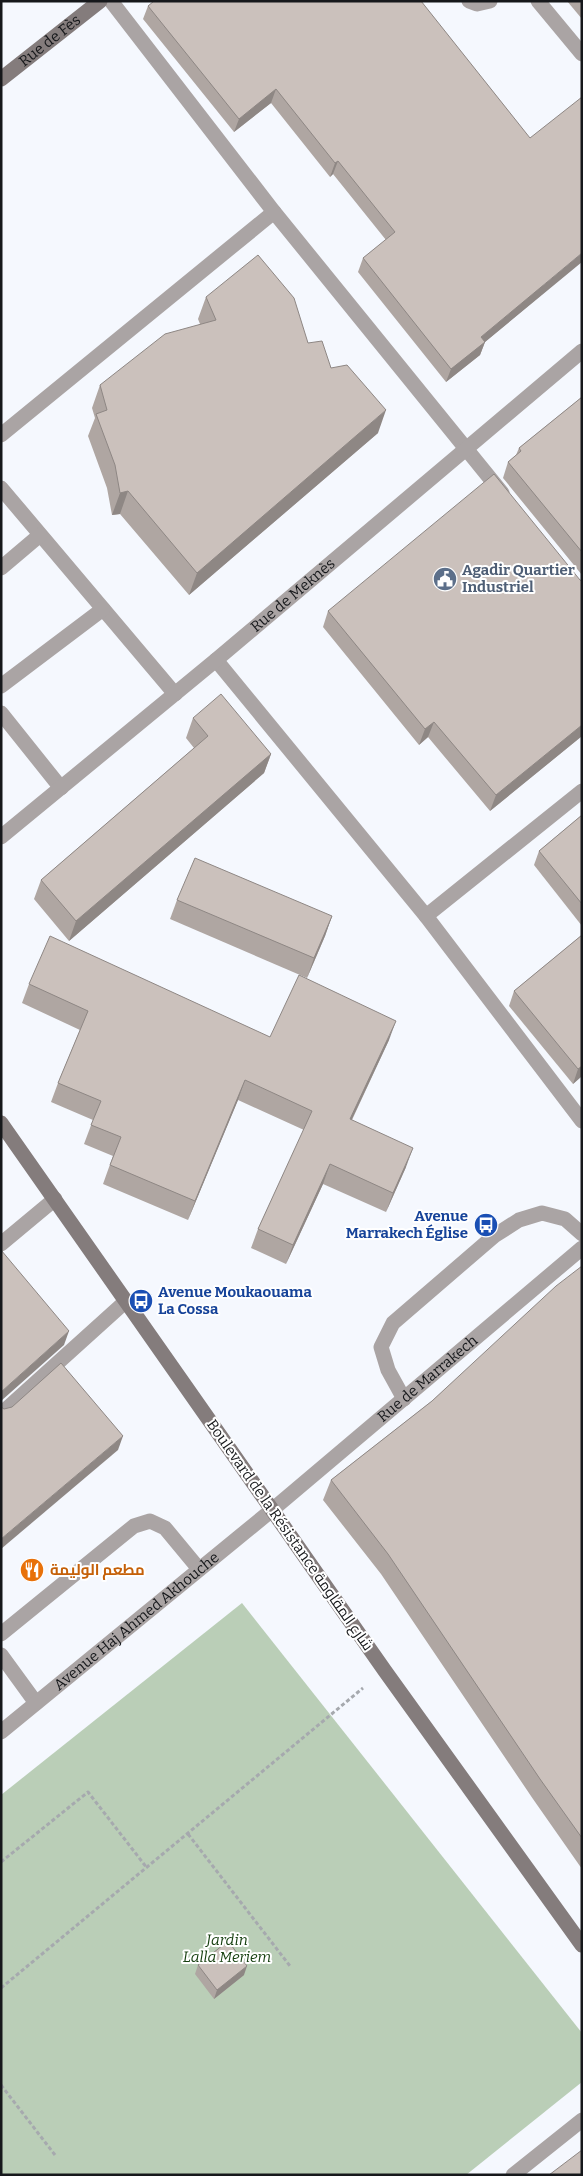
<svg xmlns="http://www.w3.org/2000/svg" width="583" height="2176" font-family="Bitter,Cairo,serif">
  <rect width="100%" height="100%" fill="#f5f8fe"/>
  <!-- green -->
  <polygon fill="#baceb7" points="242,1603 582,2033 582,2082 466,2175 1,2175 1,1795"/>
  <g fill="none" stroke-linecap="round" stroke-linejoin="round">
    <!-- path -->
    <g stroke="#a6a9ae" stroke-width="3" stroke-dasharray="4 2.5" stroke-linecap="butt">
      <polyline points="188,1834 290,1966"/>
      <polyline points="1,1862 88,1792 147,1868"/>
      <polyline points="1,1988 363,1688"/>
      <polyline points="1,2085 55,2155"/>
    </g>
    <!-- lane -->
    <g stroke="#aaa4a4" stroke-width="15">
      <polyline points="1,435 274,212"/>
      <polyline points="1,488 175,694"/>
      <polyline points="1,568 40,535"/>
      <polyline points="1,686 103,609"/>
      <polyline points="1,713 61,788"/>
      <polyline points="404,1399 388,1370 381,1347 393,1323 494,1236 519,1220 542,1213 565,1219 582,1234"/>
      <polyline points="1,1634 134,1526 150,1521 165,1528 199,1569"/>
      <polyline points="1,1655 36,1703"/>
    </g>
    <!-- street -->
    <g stroke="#aaa4a4" stroke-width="15">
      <polyline points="111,1 274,212 502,493"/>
      <polyline points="469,1 477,4 490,1"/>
      <polyline points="538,1 582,54"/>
      <polyline points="216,660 426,916 582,1121"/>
      <path id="s1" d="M1,837L216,660L582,351"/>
      <polyline points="426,916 582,791"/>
      <polyline points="1,1244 55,1199"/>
      <polyline points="1,1414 125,1302"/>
      <path id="s2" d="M1,1732L272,1510L582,1248"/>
      <polyline points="513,2175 582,2120"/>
    </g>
    <!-- secondary -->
    <g stroke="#847c7c" stroke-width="15">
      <path id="s3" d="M1,79L100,1"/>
      <polyline points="1,1123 385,1671 582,1945"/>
    </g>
  </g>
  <!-- wall -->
  <g fill="#afa6a2">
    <polygon points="421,1 546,291 485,342 480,355 446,382 358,272 363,258 386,240 333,174 330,177 271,103 234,132 143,19 148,6"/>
    <polygon points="567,1 582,1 582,19"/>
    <polygon points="206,297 308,343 331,368 378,433 189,595 120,514 112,515 107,488 88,436 95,418 92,408 100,385 200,324 198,319"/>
    <polygon points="582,397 582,575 503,478 508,462 516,455 519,448"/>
    <polygon points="582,581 582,736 490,811 428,737 419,745 323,627 328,611"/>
    <polygon points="193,718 271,754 264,773 69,941 34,899 41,880 194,748 186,738"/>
    <polygon points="582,815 582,926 534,865 539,851"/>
    <polygon points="177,900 332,916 325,936 307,978 170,919"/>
    <polygon points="582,935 582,1076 573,1084 509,1006 514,991"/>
    <polygon points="29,984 270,1037 389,1040 352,1120 406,1167 386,1212 323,1184 286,1264 251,1248 258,1229 304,1130 238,1100 188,1220 103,1184 113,1156 84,1144 93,1120 51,1102 58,1083 80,1030 22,1003"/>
    <polygon points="582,1266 582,1869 533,1799 381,1574 323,1500 331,1480 432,1401"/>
    <polygon points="198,1965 244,1975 214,1999 195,1974"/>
  </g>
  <!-- shaded-wall -->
  <g fill="#8e8784">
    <polygon points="276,89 271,103 234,132 239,119"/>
    <polygon points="338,161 333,174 330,177 335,163"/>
    <polygon points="582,253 582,262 485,342 480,355 446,382 451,369 481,337"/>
    <polygon points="386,410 378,433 189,595 197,573"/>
    <polygon points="128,491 120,514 112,515 120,493"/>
    <polygon points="434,722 428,737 419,745 425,729"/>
    <polygon points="582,725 582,736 490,811 496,795"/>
    <polygon points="271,754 264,773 69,941 76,921"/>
    <polygon points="332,916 325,936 307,978 314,958"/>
    <polygon points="396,1021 389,1040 343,1138 350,1119"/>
    <polygon points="582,1066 582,1076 573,1084 578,1069"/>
    <polygon points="245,1080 238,1100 188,1220 195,1201"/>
    <polygon points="413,1148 406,1167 386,1212 393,1193"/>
    <polygon points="330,1164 323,1184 286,1264 293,1245"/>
    <polygon points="69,1331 64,1345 1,1401 1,1392"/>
    <polygon points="123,1436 118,1450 1,1549 1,1539"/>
    <polygon points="247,1966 244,1975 214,1999 217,1990"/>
  </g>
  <!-- building -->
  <g fill="#cbc1bc" stroke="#8e8784">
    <polygon points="154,1 421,1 530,138 582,97 582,253 481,337 485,342 451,369 363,258 395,232 338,161 335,163 276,89 239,119 148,6"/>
    <polygon points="258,255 294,298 308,343 322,341 331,368 347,365 386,410 197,573 128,491 120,493 115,465 96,414 107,410 100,385 165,334 216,320 206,297"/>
    <polygon points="582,397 582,552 508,462 521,451 519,448"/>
    <polygon points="494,474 580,580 582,581 582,725 496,795 434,722 425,729 328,611"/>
    <polygon points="221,694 271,754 76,921 41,880 208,736 193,718"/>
    <polygon points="582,815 582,904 539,851"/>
    <polygon points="195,858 332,916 314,958 177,900"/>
    <polygon points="582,935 582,1066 578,1069 514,991"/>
    <polygon points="50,936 270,1037 299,975 396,1021 350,1119 413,1148 393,1193 330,1164 293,1245 258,1229 312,1111 245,1080 195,1201 110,1165 121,1137 91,1125 101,1101 58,1083 88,1011 29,984"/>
    <polygon points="1,1250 69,1331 1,1392"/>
    <polygon points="582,1266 582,1838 540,1779 388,1554 331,1480 432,1401 556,1286"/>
    <polygon points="61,1363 123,1436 1,1539 1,1407 4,1409 12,1407"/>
    <polygon points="228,1941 247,1966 217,1990 198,1965"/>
    <polygon points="582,2150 582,2175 549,2175"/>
  </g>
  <!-- icons -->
  <defs>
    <g id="civic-disc" transform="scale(1.25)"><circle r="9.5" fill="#5c6f8a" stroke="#fff"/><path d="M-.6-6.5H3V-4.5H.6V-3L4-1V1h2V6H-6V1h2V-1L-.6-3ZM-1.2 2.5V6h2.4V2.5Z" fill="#fff"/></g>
    <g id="bus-disc" transform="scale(1.25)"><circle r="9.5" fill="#1a4fb4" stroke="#fff"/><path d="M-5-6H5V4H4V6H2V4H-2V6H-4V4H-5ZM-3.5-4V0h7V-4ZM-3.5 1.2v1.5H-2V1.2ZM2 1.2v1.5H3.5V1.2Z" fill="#fff"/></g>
    <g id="restaurant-disc" transform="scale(1.25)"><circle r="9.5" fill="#e8710a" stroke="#fff"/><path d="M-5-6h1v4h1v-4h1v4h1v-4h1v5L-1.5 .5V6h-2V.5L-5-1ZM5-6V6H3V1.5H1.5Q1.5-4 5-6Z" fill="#fff"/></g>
  </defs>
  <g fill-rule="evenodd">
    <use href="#civic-disc" x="445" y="579"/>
    <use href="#bus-disc" x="486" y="1225"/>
    <use href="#bus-disc" x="141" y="1301"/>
    <use href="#restaurant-disc" x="32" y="1570"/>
  </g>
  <g text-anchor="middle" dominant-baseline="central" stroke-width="4" stroke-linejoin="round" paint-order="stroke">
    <!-- street labels -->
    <g font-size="15" fill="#16181b" stroke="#fff">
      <text stroke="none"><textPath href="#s3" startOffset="62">Rue de Fès</textPath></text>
      <text stroke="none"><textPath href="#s1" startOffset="379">Rue de Meknès</textPath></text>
      <text stroke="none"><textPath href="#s2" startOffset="554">Rue de Marrakech</textPath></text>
      <text transform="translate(290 1535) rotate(55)">Boulevard de la Résistance شارع المقاومة</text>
      <text stroke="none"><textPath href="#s2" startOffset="175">Avenue Haj Ahmed Akhouche</textPath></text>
    </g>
    <!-- service labels -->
    <g font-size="15" font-weight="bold" fill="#4e5e75" stroke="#fff" text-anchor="start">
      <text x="462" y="570">Agadir Quartier<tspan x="462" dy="17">Industriel</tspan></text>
    </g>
    <!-- transit labels -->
    <g font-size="15" font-weight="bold" fill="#164399" stroke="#fff" text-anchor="end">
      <text x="468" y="1216">Avenue<tspan x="468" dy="17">Marrakech Église</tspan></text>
      <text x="158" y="1292" text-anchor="start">Avenue Moukaouama<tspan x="158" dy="17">La Cossa</tspan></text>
    </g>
    <!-- food labels -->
    <g font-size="15" font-weight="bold" fill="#c56008" stroke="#fff" text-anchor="start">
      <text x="50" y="1570">مطعم الوليمة</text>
    </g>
    <!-- park labels -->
    <g font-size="15" font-style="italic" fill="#143e0e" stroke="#fff">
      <text x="227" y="1940">Jardin<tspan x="227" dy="17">Lalla Meriem</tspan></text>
    </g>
  </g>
  <!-- border -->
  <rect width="583" height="2176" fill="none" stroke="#16181b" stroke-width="5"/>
</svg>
